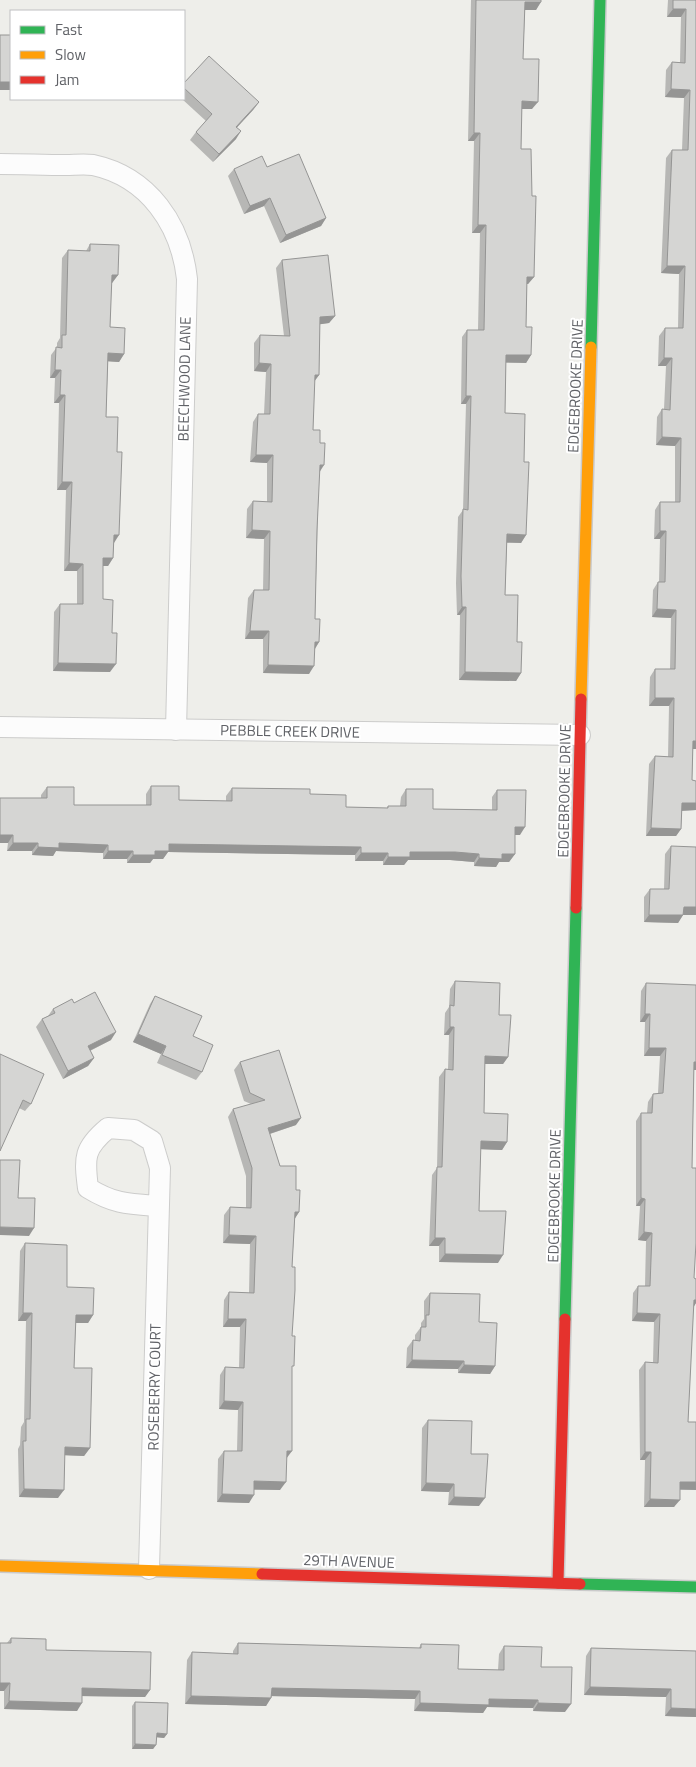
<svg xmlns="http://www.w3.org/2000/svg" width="696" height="1767" font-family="'Titillium Web',sans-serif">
  <rect width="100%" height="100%" fill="#eeeeea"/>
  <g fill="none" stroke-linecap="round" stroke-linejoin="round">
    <!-- street casing -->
    <g stroke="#cccccb" stroke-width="22">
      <g id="street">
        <path d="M0,164C22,164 44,165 66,165C74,165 84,164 93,165C149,177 181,225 187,279L176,730"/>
        <polyline points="0,727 580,735"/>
        <path d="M149,1569L160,1168L152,1141L134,1130L108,1128C84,1148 84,1157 88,1188C114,1204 128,1204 158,1206"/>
      </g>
    </g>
    <!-- fast casing -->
    <g stroke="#cacacb" stroke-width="14">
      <g id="fast">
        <polyline points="591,347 600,0"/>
        <polyline points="565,1319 576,908"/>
        <polyline points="580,1584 696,1587"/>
      </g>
    </g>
    <!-- slow casing -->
    <g stroke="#cacacb" stroke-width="14">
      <g id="slow">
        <polyline points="581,699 591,347"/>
        <polyline points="0,1566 262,1574"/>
      </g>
    </g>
    <!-- jam casing -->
    <g stroke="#cacacb" stroke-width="14">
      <g id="jam">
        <polyline points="576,908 581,699"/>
        <polyline points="262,1574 580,1584"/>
        <polyline points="558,1583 565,1319"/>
      </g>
    </g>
    <!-- street -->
    <use href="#street" stroke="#fcfcfc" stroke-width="20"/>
    <!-- fast -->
    <use href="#fast" stroke="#30b455" stroke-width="11"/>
    <!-- slow -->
    <use href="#slow" stroke="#ff9f0a" stroke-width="11"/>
    <!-- jam -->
    <use href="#jam" stroke="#e5322d" stroke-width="11"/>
  </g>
  <!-- wall -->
  <g fill="#b7b7b5">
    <polygon points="471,0 541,0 536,10 525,10 523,59 532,109 522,109 521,149 534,277 528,284 527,284 526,327 531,355 526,363 506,363 505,413 524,462 526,535 521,543 507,543 505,595 517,642 521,673 516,681 459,680 460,615 457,615 456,583 458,517 463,510 466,404 461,404 462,337 467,330 478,330 480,233 472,233 474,141 468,141"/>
    <polygon points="668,0 696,0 696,749 693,749 692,780 696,810 682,811 681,829 676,836 646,836 649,764 655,756 668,757 669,706 649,706 650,677 655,669 670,669 671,618 652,617 653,590 658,582 659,582 660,539 654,539 655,510 660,502 675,502 675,446 656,445 657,417 662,409 664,409 666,366 658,366 659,336 665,328 678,328 679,274 661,273 666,158 672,150 682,150 684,98 665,97 666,70 672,62 680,62 681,17 667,17"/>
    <polygon points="184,83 259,102 253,110 237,127 236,139 213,162 190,140 196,132 206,121 182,99 184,99"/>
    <polygon points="267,167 326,218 321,226 280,243 264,206 244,214 228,176 234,169"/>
    <polygon points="90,244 118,275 112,283 111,283 110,327 124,354 119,362 108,361 106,417 114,543 113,558 108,566 103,566 103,599 110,672 53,671 54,612 60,604 77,604 77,571 64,571 66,490 57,490 59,403 54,403 55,378 50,378 51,355 57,347 57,343 60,338 62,258 68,250 86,251"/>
    <polygon points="282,260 335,316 329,323 320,324 319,375 314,382 313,430 319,472 315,619 319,642 315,649 309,674 263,673 263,639 245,639 248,598 254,590 263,590 264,539 246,538 247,509 253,501 267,502 267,463 250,462 253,422 258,414 264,414 266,372 254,371 254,343 260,335 284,336 276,268"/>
    <polygon points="151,786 179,800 226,801 226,796 232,788 310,794 346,807 387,808 388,806 400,806 401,797 406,789 433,809 492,810 492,797 497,790 520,835 515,835 515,854 509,862 499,862 496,867 474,866 474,862 450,860 408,860 404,865 383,865 383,861 355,861 355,855 168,852 163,859 153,859 150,863 127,863 127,859 103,859 103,853 56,851 53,856 32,855 32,851 7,851 8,843 0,843 41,798 41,795 47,787 74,805 146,805 146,794"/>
    <polygon points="671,846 683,915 678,923 644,922 644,897 650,889 664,889 665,854"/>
    <polygon points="455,981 499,1015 508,1057 503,1064 485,1064 484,1113 507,1142 502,1150 480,1149 479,1211 498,1263 439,1262 439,1246 429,1246 432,1175 437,1168 439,1077 445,1069 448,1069 449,1035 444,1035 445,1013 449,1007 450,989"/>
    <polygon points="646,983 694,1070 692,1168 694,1278 696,1303 693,1307 688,1422 696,1490 680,1490 674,1507 644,1507 645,1460 640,1460 639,1370 645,1362 653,1363 654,1322 632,1321 633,1293 638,1286 645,1286 646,1241 638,1240 640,1206 636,1206 636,1121 641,1113 647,1113 648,1102 653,1094 658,1093 660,1056 644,1056 645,1022 640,1022 641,991"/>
    <polygon points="155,996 193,1036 202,1072 196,1080 157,1063 161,1054 133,1042 150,1004"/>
    <polygon points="53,1009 111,1040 90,1051 94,1058 88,1066 63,1079 36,1027 42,1019 48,1016"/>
    <polygon points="0,1054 31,1104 25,1111 19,1108"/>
    <polygon points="240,1062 296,1125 270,1134 280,1166 296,1190 299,1212 295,1218 292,1267 292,1369 286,1459 280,1490 254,1490 249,1503 217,1502 218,1459 224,1451 237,1451 238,1410 219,1409 220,1375 225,1367 239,1368 240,1327 223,1327 224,1300 229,1292 249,1293 250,1244 223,1243 224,1215 230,1207 246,1208 246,1176 228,1117 233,1109 251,1104 244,1101 234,1070"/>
    <polygon points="25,1243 67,1287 93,1315 88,1323 76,1323 74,1368 90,1448 84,1456 64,1455 58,1498 19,1497 18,1449 20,1445 21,1427 24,1422 26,1321 18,1321 20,1251"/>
    <polygon points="430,1293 479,1322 495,1366 490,1374 458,1373 458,1369 406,1368 407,1348 413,1340 415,1340 415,1335 421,1327 421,1323 424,1319 424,1301"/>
    <polygon points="428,1420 471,1454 479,1506 448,1505 449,1492 421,1491 422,1428"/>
    <polygon points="11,1638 46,1650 150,1690 145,1697 82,1696 77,1711 4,1709 4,1691 0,1691 0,1643 7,1643"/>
    <polygon points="238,1643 419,1648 421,1644 458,1669 498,1670 499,1654 504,1646 541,1667 565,1712 533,1711 533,1708 487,1707 483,1713 414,1711 415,1699 272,1696 271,1698 266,1706 185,1704 187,1660 192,1652 233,1654 233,1651"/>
    <polygon points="591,1648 696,1651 696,1717 665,1716 666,1697 584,1695 586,1656"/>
    <polygon points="135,1702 167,1734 164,1738 157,1737 156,1745 153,1749 132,1749 132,1706"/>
  </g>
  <!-- shaded-wall -->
  <g fill="#959594">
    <polygon points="525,2 541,2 536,10 520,10"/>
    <polygon points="673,9 686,9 681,17 667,17"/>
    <rect x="0" y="82" width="11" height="8"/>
    <polygon points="671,89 690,90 684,98 665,97"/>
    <polygon points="522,101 538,102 532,109 517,109"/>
    <polygon points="259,102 253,110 231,134 236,127"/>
    <polygon points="241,131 236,139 213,162 219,154"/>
    <polygon points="474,133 480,133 474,141 468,141"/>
    <polygon points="270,198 264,206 244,214 250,206"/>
    <polygon points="326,218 321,226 280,243 286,235"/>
    <polygon points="478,225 486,225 480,233 472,233"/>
    <polygon points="667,266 685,266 679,274 661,273"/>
    <polygon points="112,275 118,275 112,283 106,283"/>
    <polygon points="527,277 534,277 528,284 522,284"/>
    <polygon points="335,316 329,323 315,325 320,317"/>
    <polygon points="108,353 124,354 119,362 102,361"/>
    <polygon points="506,355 531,355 526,363 501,362"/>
    <polygon points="664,358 672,358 666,366 658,366"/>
    <polygon points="259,363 271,364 266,372 254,371"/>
    <polygon points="55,370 61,370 55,378 50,378"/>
    <polygon points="315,375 319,375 313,383"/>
    <polygon points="60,395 65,395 59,403 54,403"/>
    <polygon points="466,396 471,396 466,404 461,404"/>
    <polygon points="662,437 681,438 675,446 656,445"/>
    <polygon points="256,455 273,455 267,463 250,462"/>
    <polygon points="320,465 324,465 319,473"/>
    <polygon points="62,482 72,482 66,490 57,490"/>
    <polygon points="252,530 270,531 264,539 246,538"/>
    <polygon points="660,531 666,531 660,539 654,539"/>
    <polygon points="507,534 526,535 521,543 501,542"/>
    <polygon points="114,535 119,535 114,543"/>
    <polygon points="103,558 113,558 108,566 98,566"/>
    <polygon points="69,563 83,564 77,571 64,571"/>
    <polygon points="462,607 466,607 460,615 457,615"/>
    <polygon points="657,609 676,610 671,618 652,617"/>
    <polygon points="250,631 269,631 263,639 245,639"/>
    <polygon points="315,642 319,642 314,650"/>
    <polygon points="58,663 116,664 110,672 53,671"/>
    <polygon points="268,665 314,666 309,674 263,673"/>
    <polygon points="465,672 521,673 516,681 459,680"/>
    <polygon points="655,698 674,698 669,706 649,706"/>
    <polygon points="693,741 696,741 696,749 688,749"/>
    <polygon points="682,803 696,803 696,810 677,811"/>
    <polygon points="515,827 525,827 520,835 510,835"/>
    <polygon points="651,828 681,829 676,836 646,836"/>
    <polygon points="0,835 13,835 8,843 0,843"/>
    <polygon points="13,843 38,843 32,851 7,851"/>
    <polygon points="59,843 108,845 103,853 56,851 53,856 32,855 38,847"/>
    <polygon points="169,844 361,847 355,855 168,852 163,859 153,859 150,863 127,863 133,855 155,851"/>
    <polygon points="108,851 133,851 127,859 103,859"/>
    <polygon points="410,852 455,852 479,854 474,862 450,860 408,860 404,865 383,865 388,857"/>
    <polygon points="361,853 388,853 383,861 355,861"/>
    <polygon points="502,854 515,854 509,862 499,862 496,867 474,866 479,858"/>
    <polygon points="684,907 696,907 696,915 678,915"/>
    <polygon points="649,915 683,915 678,923 644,922"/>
    <polygon points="645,1014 650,1014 645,1022 640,1022"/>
    <polygon points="450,1027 454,1027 449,1035 444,1035"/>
    <polygon points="116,1032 111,1040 83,1054 88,1046"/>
    <polygon points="138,1034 166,1046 161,1054 133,1042"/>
    <polygon points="649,1048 666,1048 660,1056 644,1056"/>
    <polygon points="485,1056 508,1057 503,1064 480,1064"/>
    <polygon points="94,1058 88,1066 63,1079 68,1071"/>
    <polygon points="694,1062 696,1062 696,1070 689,1070"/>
    <polygon points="301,1118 296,1125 263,1136 268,1128"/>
    <polygon points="481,1141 507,1142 502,1150 475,1149"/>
    <polygon points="641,1198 645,1199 640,1206 636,1206"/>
    <polygon points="295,1212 299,1212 294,1220"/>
    <polygon points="0,1227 34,1228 29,1236 0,1235"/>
    <polygon points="644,1232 652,1233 646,1241 638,1240"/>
    <polygon points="229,1235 256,1236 250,1244 223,1243"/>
    <polygon points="435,1238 445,1238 439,1246 429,1246"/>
    <polygon points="445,1254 503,1255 498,1263 439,1262"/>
    <polygon points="694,1300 696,1300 696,1303 693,1308"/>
    <polygon points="23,1313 32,1313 26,1321 18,1321"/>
    <polygon points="637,1313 660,1314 654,1322 632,1321"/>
    <polygon points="76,1315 93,1315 88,1323 70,1323"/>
    <polygon points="228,1319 246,1319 240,1327 223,1327"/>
    <polygon points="412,1360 464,1361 458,1369 406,1368"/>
    <polygon points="464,1365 495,1366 490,1374 458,1373"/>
    <polygon points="224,1401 243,1402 238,1410 219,1409"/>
    <polygon points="65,1447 90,1448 84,1456 59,1455"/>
    <polygon points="287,1451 292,1451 286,1459"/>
    <polygon points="645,1452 651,1452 645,1460 640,1460"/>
    <polygon points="254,1481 286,1482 280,1490 249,1489"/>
    <polygon points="680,1482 696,1482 696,1490 674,1489"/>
    <polygon points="426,1483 454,1484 449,1492 421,1491"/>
    <polygon points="24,1489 64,1490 58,1498 19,1497"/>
    <polygon points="222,1494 254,1495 249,1503 217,1502"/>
    <polygon points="454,1497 485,1498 479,1506 448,1505"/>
    <polygon points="650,1499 680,1500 674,1507 644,1507"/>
    <polygon points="0,1683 10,1683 4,1691 0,1691"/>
    <polygon points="590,1687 671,1689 666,1697 584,1695"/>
    <polygon points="82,1688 150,1690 145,1697 77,1696"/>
    <polygon points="272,1688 420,1691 415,1699 266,1696"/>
    <polygon points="191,1696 271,1698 266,1706 185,1704"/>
    <polygon points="489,1699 538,1700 533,1708 487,1707 483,1713 414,1711 420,1703"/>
    <polygon points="9,1701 82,1703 77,1711 4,1709"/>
    <polygon points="538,1703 571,1704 565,1712 533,1711"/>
    <polygon points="671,1708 696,1709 696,1717 665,1716"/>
    <polygon points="157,1733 167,1734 164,1738 154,1737"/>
    <polygon points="135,1744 156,1745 153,1749 132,1749"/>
  </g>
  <!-- building -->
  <g fill="#d5d5d3" stroke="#959594">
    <polygon points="476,0 541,0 541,2 525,2 523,59 539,59 538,102 522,101 521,149 531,149 532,196 536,196 534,277 527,277 526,327 532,327 531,355 506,355 505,413 525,414 524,462 529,462 526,535 507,534 505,595 518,595 517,642 522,642 521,673 465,672 466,607 462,607 461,576 463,509 468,510 471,396 466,396 467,330 484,330 486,225 478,225 480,133 474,133"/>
    <polygon points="673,0 696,0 696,741 693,741 692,780 696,781 696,803 682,803 681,829 651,828 655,756 673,757 674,698 655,698 655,669 675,669 676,610 657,609 658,582 665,582 666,531 660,531 660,502 680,502 681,438 662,437 662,409 670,410 672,358 664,358 665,328 683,328 685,266 667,266 672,150 688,150 690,90 671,89 672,62 685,63 686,9 673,9"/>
    <rect x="0" y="35" width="11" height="47"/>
    <polygon points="209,56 259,102 236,127 241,131 219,154 196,132 212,114 184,88 184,83"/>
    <polygon points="299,154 326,218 286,235 270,198 250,206 234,169 262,156 267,167"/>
    <polygon points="90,244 119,245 118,275 112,275 110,327 125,328 124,354 108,353 106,417 118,417 117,452 122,452 119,535 114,535 113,558 103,558 103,599 113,600 112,633 117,633 116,664 58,663 60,604 83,604 83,564 69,563 72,482 62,482 65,395 60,395 61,370 55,370 56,347 62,348 62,335 66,335 68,250 90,251"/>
    <polygon points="328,255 335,316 320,317 319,375 315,375 313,430 320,430 320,443 325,443 324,465 320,465 317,530 315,619 320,619 319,642 315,642 314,666 268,665 269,631 250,631 254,590 269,590 270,531 252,530 253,501 272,502 273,455 256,455 258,414 270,414 271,364 259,363 260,335 290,336 282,260"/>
    <polygon points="151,786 179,786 179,800 232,801 232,788 310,789 310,794 346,795 346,807 388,808 388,806 406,806 406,789 433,789 433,809 497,810 497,790 526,790 525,827 515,827 515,854 502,854 502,859 479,858 479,854 455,852 410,852 410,857 388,857 388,853 361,853 361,847 169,844 169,851 155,851 155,855 133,855 133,851 108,851 108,845 59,843 59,848 38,847 38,843 13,843 13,835 0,835 0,798 47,798 47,787 74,787 74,805 151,805"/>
    <polygon points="671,846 696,847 696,907 684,907 683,915 649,915 650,889 669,889"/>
    <polygon points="455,981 500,983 499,1015 511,1015 508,1057 485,1056 484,1113 508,1114 507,1142 481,1141 479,1211 506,1211 503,1255 445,1254 445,1238 435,1238 437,1167 442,1167 445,1069 453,1070 454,1027 450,1027 450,1005 454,1006"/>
    <polygon points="646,983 696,985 696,1062 694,1062 692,1168 696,1168 696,1243 694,1278 696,1279 696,1300 694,1300 688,1422 696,1422 696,1482 680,1482 680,1500 650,1499 651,1452 645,1452 645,1362 658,1363 660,1314 637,1313 638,1286 650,1286 652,1233 644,1232 645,1199 641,1198 641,1113 652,1113 653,1094 663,1093 666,1048 649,1048 650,1014 645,1014"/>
    <polygon points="95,992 116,1032 88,1046 94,1058 68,1071 42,1019 55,1013 53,1009 72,999 74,1003"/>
    <polygon points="155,996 202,1016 193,1036 213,1045 202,1072 162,1055 166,1046 138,1034"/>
    <polygon points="279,1050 301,1118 268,1128 280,1166 296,1166 296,1190 300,1190 299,1212 295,1212 292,1267 295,1267 295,1290 292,1336 295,1336 294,1366 292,1366 292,1451 287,1451 286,1482 254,1481 254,1495 222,1494 224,1451 242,1451 243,1402 224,1401 225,1367 244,1368 246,1319 228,1319 229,1292 254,1293 256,1236 229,1235 230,1207 251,1208 252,1168 233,1109 265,1100 250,1093 240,1062"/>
    <polygon points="0,1054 44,1074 31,1104 23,1100 0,1151"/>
    <polygon points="0,1160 20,1160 18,1198 35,1198 34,1228 0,1227"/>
    <polygon points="25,1243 67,1245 67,1287 94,1288 93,1315 76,1315 74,1368 92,1368 90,1448 65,1447 64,1490 24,1489 23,1441 26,1441 26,1419 30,1419 32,1313 23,1313"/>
    <polygon points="430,1293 480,1294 479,1322 497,1323 495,1366 464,1365 464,1361 412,1360 413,1340 420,1341 421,1327 426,1327 426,1315 429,1315"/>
    <polygon points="428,1420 472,1421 471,1454 488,1454 485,1498 454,1497 454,1484 426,1483"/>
    <polygon points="11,1638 46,1639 46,1650 151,1652 150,1690 82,1688 82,1703 9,1701 10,1683 0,1683 0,1643 11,1643"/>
    <polygon points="238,1643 421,1648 421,1644 459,1645 458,1669 504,1670 504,1646 542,1647 541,1667 572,1667 571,1704 538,1703 538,1700 489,1699 489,1705 420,1703 420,1691 272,1688 271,1698 191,1696 192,1652 238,1654"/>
    <polygon points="591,1648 696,1651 696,1709 671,1708 671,1689 590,1687"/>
    <polygon points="135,1702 168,1703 167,1734 157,1733 156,1745 135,1744"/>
  </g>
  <g text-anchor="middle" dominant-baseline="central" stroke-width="4" stroke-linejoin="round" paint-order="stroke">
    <!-- street labels -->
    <g font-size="15" fill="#606267" stroke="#fff">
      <text transform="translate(184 379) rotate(-89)">BEECHWOOD LANE</text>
      <text transform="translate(575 386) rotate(-88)">EDGEBROOKE DRIVE</text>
      <text transform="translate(290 731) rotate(1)">PEBBLE CREEK DRIVE</text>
      <text transform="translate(564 791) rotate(-89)">EDGEBROOKE DRIVE</text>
      <text transform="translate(554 1196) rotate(-89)">EDGEBROOKE DRIVE</text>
      <text transform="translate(154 1387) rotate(-89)">ROSEBERRY COURT</text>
      <text transform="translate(349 1561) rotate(2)">29TH AVENUE</text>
    </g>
  </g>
  <!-- legend -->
  <rect x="10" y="10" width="175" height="90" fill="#ffffff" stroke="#bfc0c2"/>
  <rect x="20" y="26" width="25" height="8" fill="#30b455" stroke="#bfc0c2"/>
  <text x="55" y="35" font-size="15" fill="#606267">Fast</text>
  <rect x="20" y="51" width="25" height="8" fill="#ff9f0a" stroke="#bfc0c2"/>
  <text x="55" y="60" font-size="15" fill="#606267">Slow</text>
  <rect x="20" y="76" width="25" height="8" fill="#e5322d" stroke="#bfc0c2"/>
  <text x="55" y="85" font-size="15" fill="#606267">Jam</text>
</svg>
